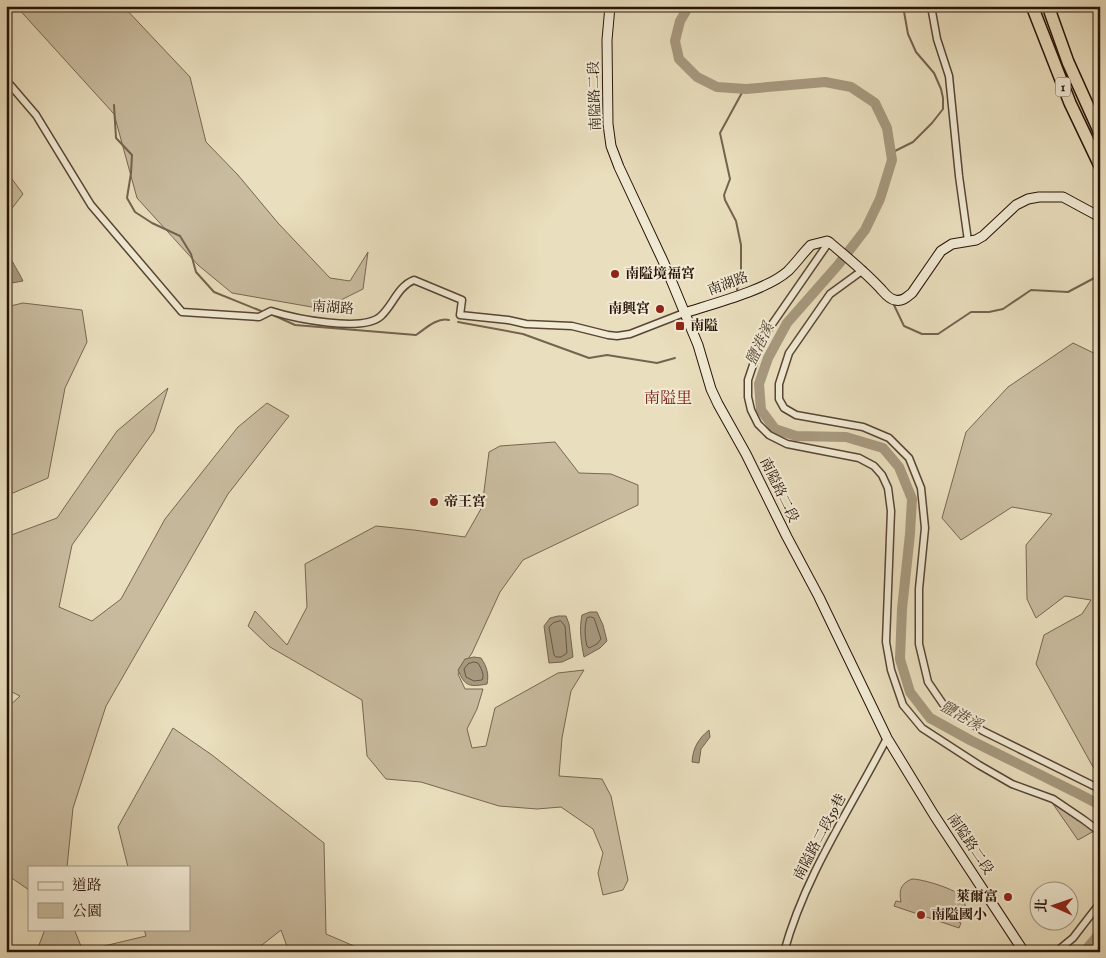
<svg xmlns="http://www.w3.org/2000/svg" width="1106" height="958" font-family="'IM FELL English','Noto Serif TC',serif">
  <rect width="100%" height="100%" fill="#e9debd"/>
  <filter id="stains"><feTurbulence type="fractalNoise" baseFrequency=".004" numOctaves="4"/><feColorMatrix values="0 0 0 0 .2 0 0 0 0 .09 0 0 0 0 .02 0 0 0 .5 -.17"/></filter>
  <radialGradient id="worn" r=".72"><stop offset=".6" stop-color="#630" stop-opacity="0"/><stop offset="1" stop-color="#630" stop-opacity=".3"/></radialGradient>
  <!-- green -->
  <g fill="#c8bb9e" stroke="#786652">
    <polygon points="16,6 123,6 190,77 206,142 238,175 278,223 330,278 350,281 368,252 363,289 323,309 232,293 198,265 137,198 114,114"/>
    <polygon points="6,171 23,194 6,216"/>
    <polygon points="23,303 82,310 87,342 65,388 48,478 6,496 6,307"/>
    <polygon points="1073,343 1100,356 1100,773 1093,767 1036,664 1044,635 1082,614 1091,600 1065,596 1036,618 1027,599 1026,545 1052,514 1012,507 961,540 942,518 966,432 1008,387"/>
    <polygon points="168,388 154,431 72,545 59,607 92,621 121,599 165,519 238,427 267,403 289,416 228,494 106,706 73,808 67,867 29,867 29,890 6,874 6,709 20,696 6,689 6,537 57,518 117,431"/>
    <polygon points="555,442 579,473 611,474 638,485 638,505 523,560 500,592 472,653 458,674 465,689 483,689 477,709 467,729 472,748 486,746 495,708 558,673 584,670 571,691 562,738 559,776 602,779 611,796 628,880 623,890 603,895 598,873 603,853 593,829 561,807 537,809 499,806 421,782 386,779 367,756 362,700 270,647 248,626 255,611 287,645 307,607 305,564 376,526 414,530 465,537 482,507 489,452 500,446"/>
    <polygon points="173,728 212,755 324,843 326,934 368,952 289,952 281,930 253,952 33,952 38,948 45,929 74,929 83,951 146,936 144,929 189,929 189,867 128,867 118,827"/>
    <polygon points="1053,804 1075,817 1094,831 1078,840"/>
    <path d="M912,879C922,879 957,889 963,898C964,900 965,903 965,905C967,913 963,917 957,921L961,923L959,928L894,906L896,901L901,902C899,891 900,884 912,879Z"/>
  </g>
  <!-- water -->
  <g fill="#a7997f" stroke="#74634f">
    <path d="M9,253C13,265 18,270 23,281L12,283L6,275V254Z"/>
    <path d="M590,612H597L603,625L607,641L600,648L584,657C581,642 579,629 582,615Z"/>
    <polygon points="558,616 566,616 569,624 573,657 562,662 549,663 544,626 550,618"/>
    <path d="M474,657L481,658C487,667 489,674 487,684C470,687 465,687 458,670L465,659Z"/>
    <path d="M709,730L710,737L701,749L699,763L692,762C693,748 698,739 709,730Z"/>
  </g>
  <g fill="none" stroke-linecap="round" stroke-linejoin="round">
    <!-- shore -->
    <g stroke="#675643" stroke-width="1">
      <path d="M591,617L594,618L601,639L597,644L589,648L587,646C585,637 584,627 587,618Z"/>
      <polygon points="561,621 565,626 567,653 561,657 556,657 554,655 549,627 553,623"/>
      <path d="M474,662L478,663C481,668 485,675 482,680L474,681L466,677L464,669L468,664Z"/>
    </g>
    <!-- stream -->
    <g stroke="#74634f" stroke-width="2">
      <polyline points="114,105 116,138 132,155 131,173 127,198 135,212 152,223 180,236 191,254 196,272 214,292 261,311"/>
      <polyline points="891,153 913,142 932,123 943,109 943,98 941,89 934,73 916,52 908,34 903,6"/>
      <polyline points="843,260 849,264"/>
      <polyline points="737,290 741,269 741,245 736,221 725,200 724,195 730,179 720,133 744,89"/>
      <polyline points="893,303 904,326 922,334 938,334 971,312 989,312 1003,309 1031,290 1068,292 1100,275"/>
      <path d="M273,315L295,325L416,335C425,329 437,317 449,320"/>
      <polyline points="458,322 523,334 589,358 607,355 657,363 675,358"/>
    </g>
    <!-- river -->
    <g stroke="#a7997f" stroke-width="10">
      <polyline points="689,6 680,21 675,41 679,59 697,77 717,87 746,89 825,82 851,87 875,103 887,128 892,160 880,199 865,230 838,265 787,323 768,358 759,384 761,410 775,429 796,436 846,437 883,448 899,467 912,499 910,534 902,609 900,659 910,692 930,718 970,740 1079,794 1100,805"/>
      <polyline points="1084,952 1100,933"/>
    </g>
    <!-- street casing -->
    <g stroke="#584534" stroke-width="9">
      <g id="street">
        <polyline points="931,6 937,39 949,76 959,176 968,241"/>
        <path d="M6,80L36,115L91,205L182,312L259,317L271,311C293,318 363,333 381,316C393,305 398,286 414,280L462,300L460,315L508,320L526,324L572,326L608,335L617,336L630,334L684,313"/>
        <polyline points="829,242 766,333 756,356 748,380 748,397 751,410 758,424 769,435 787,444 859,458 874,466 882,475 888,488 891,511 886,642 891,670 903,705 922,728 979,765 1012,784 1053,799 1084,820 1100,832"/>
        <polyline points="863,270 830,294 789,353 779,384 779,399 784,408 796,415 863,427 889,438 909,458 921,488 925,528 919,589 919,644 928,682 943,704 983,731 1100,789"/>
        <path d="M784,952C805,875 851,808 887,738"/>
        <polyline points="1056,952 1073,938 1100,903"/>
      </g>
    </g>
    <!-- secondary casing -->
    <g stroke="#271207" stroke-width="11">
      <g id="secondary">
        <polyline points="610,6 607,40 608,124 611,146 619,167 664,263 698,345 711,389 718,404 746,454 787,537 819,597 887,738 934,815 1024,952"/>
        <path d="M684,313C712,304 767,290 788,271C796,263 803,253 811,245L827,241L829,242C847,257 864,271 880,288C884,292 888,299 895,300C902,302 907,297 912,293L941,251L952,244L976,240L983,236L1016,205L1028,199L1039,197H1063L1100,217"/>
      </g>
    </g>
    <!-- highway casing -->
    <g stroke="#271207" stroke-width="14">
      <g id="highway">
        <polyline points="1032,6 1070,103 1100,166"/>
        <polyline points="1048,6 1068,62 1100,133"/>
      </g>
    </g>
    <!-- street -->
    <use href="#street" stroke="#f1ead4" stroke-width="6"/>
    <!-- secondary -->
    <use href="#secondary" stroke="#f1ead4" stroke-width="9"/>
    <!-- highway -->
    <use href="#highway" stroke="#e9debd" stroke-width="11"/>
  </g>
  <!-- markers -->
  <g fill="#8f2418" stroke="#f1ead4" stroke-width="2">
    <circle cx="615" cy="274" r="5"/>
    <circle cx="660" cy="309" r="5"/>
    <rect x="675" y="321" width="10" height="10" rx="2.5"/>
    <circle cx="434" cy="502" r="5"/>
    <circle cx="1008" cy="897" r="5"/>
    <circle cx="921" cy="915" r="5"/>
  </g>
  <g text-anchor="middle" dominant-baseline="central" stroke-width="4" stroke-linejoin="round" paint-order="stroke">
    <!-- shield labels -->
    <rect fill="#f1ead4" stroke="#645344" stroke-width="1" x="1055.5" y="77.5" width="15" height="19" rx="4"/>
    <g font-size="12" font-weight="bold" fill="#271207">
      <text x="1063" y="87">1</text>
    </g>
    <!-- street labels -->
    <g font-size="14" fill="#271207" stroke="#f1ead4">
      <text transform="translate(595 96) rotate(-92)">南隘路二段</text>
      <text transform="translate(728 284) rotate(-20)">南湖路</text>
      <text transform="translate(333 308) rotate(4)">南湖路</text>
      <text transform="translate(779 490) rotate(64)">南隘路二段</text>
      <text transform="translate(820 837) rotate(-62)">南隘路二段59巷</text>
      <text transform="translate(970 844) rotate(56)">南隘路二段</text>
    </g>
    <!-- poi labels -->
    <g font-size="14" font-weight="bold" fill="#271207" stroke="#f1ead4" text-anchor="start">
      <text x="625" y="274">南隘境福宮</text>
      <text x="650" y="309" text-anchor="end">南興宮</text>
      <text x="690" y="326">南隘</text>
      <text x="444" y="502">帝王宮</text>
      <text x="998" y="897" text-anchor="end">萊爾富</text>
      <text x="931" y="915">南隘國小</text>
    </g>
    <!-- water labels -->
    <g font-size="15" font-style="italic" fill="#5a4837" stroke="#f1ead4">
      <text transform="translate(760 344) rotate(-64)">鹽港溪</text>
      <text transform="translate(961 716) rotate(29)">鹽港溪</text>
    </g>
    <!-- quarter labels -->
    <g font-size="16" fill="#7a1f14" stroke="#f1ead4">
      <text x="668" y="399">南隘里</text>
    </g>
  </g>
  <!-- margin -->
  <rect width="1106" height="958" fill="none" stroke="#e9debd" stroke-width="25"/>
  <rect x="8" y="8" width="1091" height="943" fill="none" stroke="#271207" stroke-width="2.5"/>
  <rect x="12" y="12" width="1081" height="933" fill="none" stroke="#271207"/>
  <!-- legend -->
  <rect x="28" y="866" width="162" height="65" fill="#f1ead4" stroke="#a09482"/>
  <rect x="38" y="882" width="25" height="8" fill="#f1ead4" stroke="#a09482"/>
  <text x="72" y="890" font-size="15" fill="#271207">道路</text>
  <rect x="38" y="903" width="25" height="15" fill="#c8bb9e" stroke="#a09482"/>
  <text x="72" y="916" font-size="15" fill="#271207">公園</text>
  <!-- north arrow -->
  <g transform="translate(1054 906) rotate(272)"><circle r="24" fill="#f1ead4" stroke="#a09482"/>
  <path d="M0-4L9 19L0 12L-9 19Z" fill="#8f2418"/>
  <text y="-8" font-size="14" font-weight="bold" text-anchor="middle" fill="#271207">北</text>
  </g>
  <rect width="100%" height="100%" filter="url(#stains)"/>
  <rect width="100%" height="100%" fill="url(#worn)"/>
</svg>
